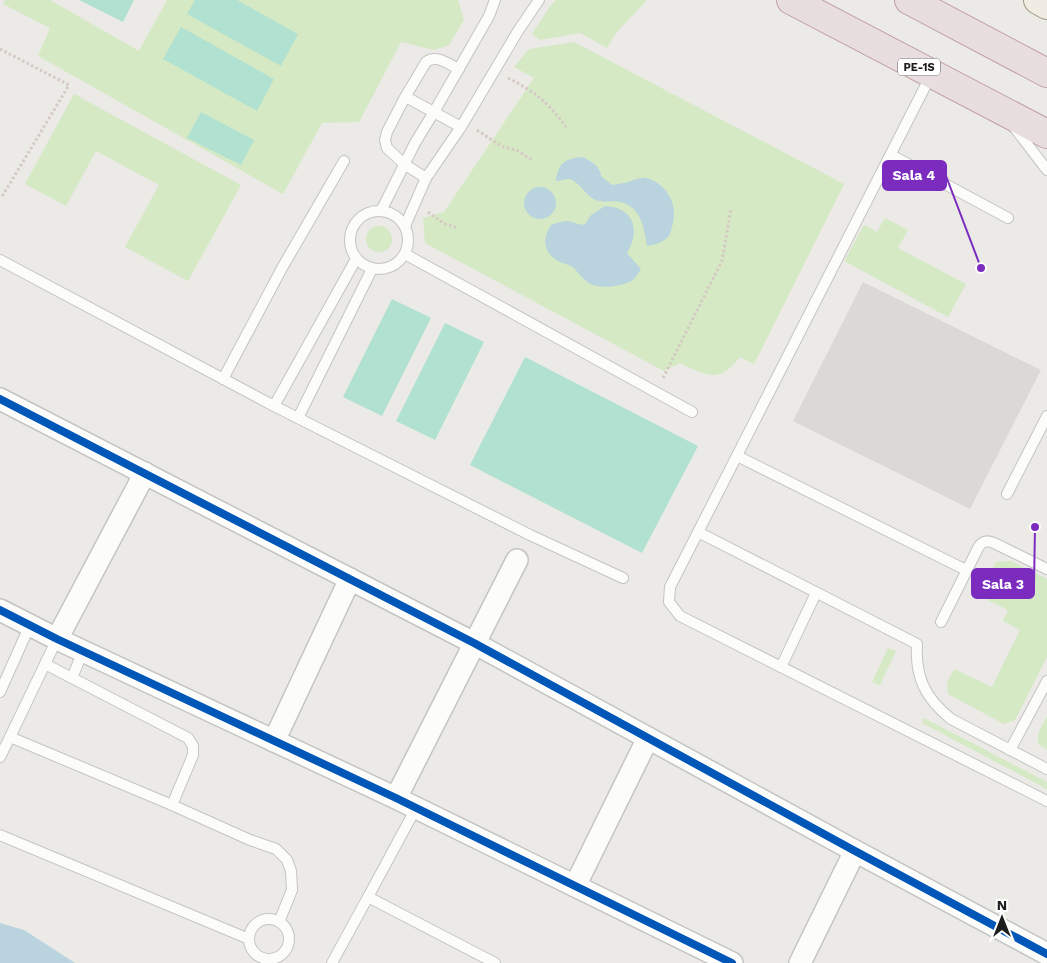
<svg xmlns="http://www.w3.org/2000/svg" width="1047" height="963" font-family="'Work Sans',sans-serif">
  <rect width="100%" height="100%" fill="#ebeae6"/>
  <!-- residential -->
  <polygon fill="#dad9d7" points="863,282 1041,370 970,509 793,421"/>
  <!-- grass -->
  <g fill="#d5e9c4">
    <polygon points="5,0 50,0 139,51 167,0 458,0 464,20 449,45 434,50 401,42 359,122 322,123 283,194 38,56 50,28 3,4"/>
    <polygon points="556,0 647,0 616,33 607,48 580,33 540,40 532,34 549,8"/>
    <path d="M574,42L844,184L754,364L740,357C719,384 707,376 680,363L664,371L425,243L423,218L444,212L534,78L514,67L529,49Z"/>
    <polygon points="74,94 241,185 188,281 125,247 159,185 96,151 66,206 25,184"/>
    <polygon points="885,218 908,230 898,248 966,284 948,317 844,261 864,225 877,232"/>
    <circle cx="379" cy="239" r="13"/>
    <polygon points="1011,561 1047,579 1047,657 1015,720 1004,724 948,694 947,683 954,669 992,687 1020,630 1003,621 1008,610 989,601 983,586 996,562"/>
    <polygon points="888,648 896,651 880,685 872,682"/>
    <path d="M1047,717V749L1039,745C1035,734 1042,726 1047,717Z"/>
    <polygon points="924,718 1047,782 1047,789 922,723"/>
  </g>
  <!-- pitch -->
  <g fill="#b1e2d1">
    <polygon points="79,0 134,0 123,22"/>
    <polygon points="195,0 237,0 298,34 281,66 187,14"/>
    <polygon points="181,27 274,79 257,111 163,59"/>
    <polygon points="201,112 254,140 241,165 187,138"/>
    <polygon points="392,299 431,318 382,416 343,397"/>
    <polygon points="445,323 484,342 435,440 396,421"/>
    <polygon points="525,357 698,446 642,553 470,465"/>
  </g>
  <!-- water -->
  <g fill="#b9d4de">
    <path d="M583,157C592,162 600,166 601,176L612,185C616,184 620,184 624,183C631,182 638,177 646,178C668,184 679,206 672,227C671,230 670,235 668,237C662,243 654,245 647,246C644,227 641,207 620,202C612,200 603,203 596,200C586,197 579,180 568,179C565,179 560,181 556,181C558,163 566,158 583,157Z"/>
    <circle cx="540" cy="203" r="16"/>
    <path d="M605,206C609,207 614,207 617,208C638,216 637,237 627,253L641,269C639,272 637,276 634,279C626,286 603,289 593,285C584,282 579,273 573,267C568,264 563,264 558,261C543,252 542,239 551,225C556,223 562,221 568,221C575,222 579,226 585,224L591,215Z"/>
    <polygon points="0,923 24,930 75,963 0,963"/>
  </g>
  <g fill="none" stroke-linecap="round" stroke-linejoin="round">
    <!-- lane casing -->
    <g stroke="#c4c4c2" stroke-width="12">
      <g id="lane">
        <polyline points="931,75 670,587 669,602 680,616 1047,801"/>
        <polyline points="406,97 461,127"/>
        <polyline points="1014,127 1047,170"/>
        <polyline points="891,155 1008,218"/>
        <path d="M426,178L404,164L387,148L385,140L387,132L404,99L426,62C437,54 448,64 459,69"/>
        <circle cx="379" cy="240" r="29"/>
        <polyline points="381,211 415,143 434,112 489,16 495,0"/>
        <polyline points="405,226 426,178 461,127 518,31 539,0"/>
        <polyline points="405,254 692,412"/>
        <polyline points="0,260 274,406 530,535 623,578"/>
        <polyline points="223,379 282,268 344,161"/>
        <polyline points="274,406 356,259"/>
        <polyline points="298,418 372,269"/>
        <polyline points="737,456 966,570"/>
        <polyline points="1007,494 1047,416"/>
        <path d="M698,532L917,644C915,677 925,698 951,719L1047,769"/>
        <path d="M941,622L978,548C982,541 987,540 994,543L1047,569"/>
        <polyline points="83,651 72,678 188,738 193,746 193,755 172,805"/>
        <polyline points="45,664 72,678"/>
        <polyline points="781,667 816,593"/>
        <polyline points="0,692 30,625"/>
        <polyline points="10,737 57,639"/>
        <polyline points="1010,750 1047,681"/>
        <polyline points="0,757 10,737 172,805 250,840 276,849 287,860 291,871 292,890 279,922"/>
        <polyline points="0,835 249,939"/>
        <polyline points="368,897 416,808"/>
        <circle cx="269" cy="939" r="20"/>
        <polyline points="332,963 368,897 495,963"/>
      </g>
    </g>
    <!-- street casing -->
    <g stroke="#c4c4c2" stroke-width="24">
      <g id="street">
        <polyline points="0,399 474,643 855,851 1047,954"/>
        <polyline points="0,610 57,639 396,798 732,963"/>
        <polyline points="57,639 145,473"/>
        <polyline points="274,741 350,579"/>
        <polyline points="396,798 517,560"/>
        <polyline points="575,886 648,738"/>
        <polyline points="800,963 855,851"/>
      </g>
    </g>
    <!-- primary casing -->
    <g stroke="#a19982" stroke-width="30">
      <polyline id="primary" points="1038,0 1047,5"/>
    </g>
    <!-- highway casing -->
    <g stroke="#c09ea5" stroke-width="30">
      <g id="highway">
        <polyline points="791,0 1047,134"/>
        <polyline points="909,0 1047,73"/>
      </g>
    </g>
    <!-- path -->
    <g stroke="#d6c9c5" stroke-width="3" stroke-dasharray="2.5 2.5" stroke-linecap="butt">
      <polyline points="0,49 69,85 3,195 0,194"/>
      <path d="M508,78C534,91 549,103 566,127"/>
      <polyline points="477,130 501,146 518,151 532,160"/>
      <polyline points="428,212 443,223 458,228"/>
      <polyline points="663,378 722,261 731,209"/>
    </g>
    <!-- lane -->
    <use href="#lane" stroke="#fcfcfb" stroke-width="10"/>
    <!-- street -->
    <use href="#street" stroke="#fcfcfb" stroke-width="21"/>
    <!-- primary -->
    <use href="#primary" stroke="#f0ece3" stroke-width="28"/>
    <!-- highway -->
    <use href="#highway" stroke="#e9dedf" stroke-width="28"/>
    <!-- cycleway casing -->
    <g stroke="#fff" stroke-width="11">
      <g id="cycleway">
        <polyline points="0,399 474,643 855,851 1047,954"/>
        <polyline points="0,610 57,639 396,798 732,963"/>
      </g>
    </g>
    <!-- cycleway -->
    <use href="#cycleway" stroke="#0057b8" stroke-width="8"/>
  </g>
  <g text-anchor="middle" dominant-baseline="central" stroke-width="4" stroke-linejoin="round" paint-order="stroke">
    <!-- shield labels -->
    <rect fill="#fff" stroke="#616161" stroke-width="1" x="898" y="58.5" width="42" height="17" rx="4"/>
    <g font-size="11" font-weight="bold" fill="#1d1d1d">
      <text x="919" y="67">PE-1S</text>
    </g>
  </g>
  <!-- callouts -->
  <path fill="none" stroke="#7b2cbf" stroke-width="2" d="M981 268L946 176M1035 527L1034 584"/>
  <g fill="#7b2cbf" stroke="#fff" stroke-width="2">
    <circle cx="981" cy="268" r="5"/>
    <circle cx="1035" cy="527" r="5"/>
  </g>
  <g fill="#7b2cbf" stroke="#7b2cbf" stroke-width="2">
    <rect x="883" y="161" width="63" height="29" rx="5"/>
    <rect x="972" y="569" width="62" height="29" rx="5"/>
  </g>
  <g font-size="14" text-anchor="middle" font-weight="bold" fill="#fff">
    <text x="914" y="180">Sala 4</text>
    <text x="1003" y="589">Sala 3</text>
  </g>
  <!-- north arrow -->
  <g transform="translate(1002 918)" stroke="#ffffff" stroke-width="4" paint-order="stroke">
  <path d="M0-4L9 19L0 12L-9 19Z" fill="#1d1d1d"/>
  <text y="-8" font-size="14" font-weight="bold" text-anchor="middle" fill="#1d1d1d">N</text>
  </g>
</svg>
